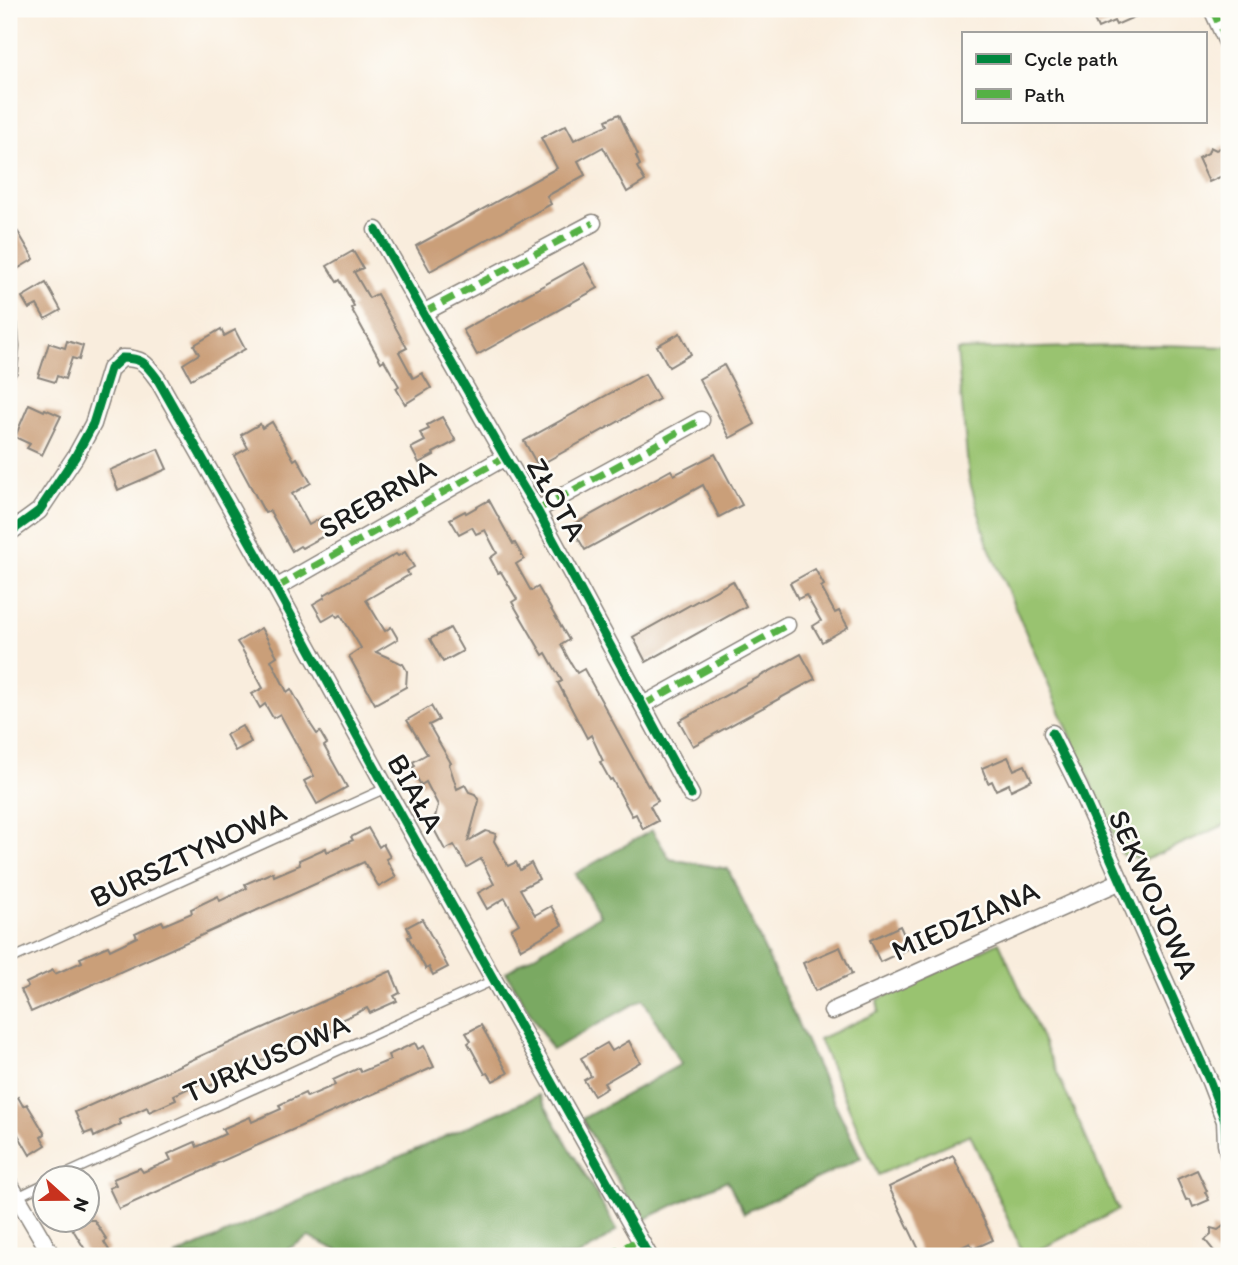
<svg xmlns="http://www.w3.org/2000/svg" width="1238" height="1265" font-family="Itim,sans-serif">
  <rect width="100%" height="100%" fill="#fdfcf7"/>
  <filter id="ink" filterUnits="userSpaceOnUse"><feTurbulence type="fractalNoise" baseFrequency=".0143" numOctaves="2"/><feDisplacementMap in="SourceGraphic" scale="14" xChannelSelector="R" yChannelSelector="G"/><feConvolveMatrix kernelMatrix="1 2 1 2 8 2 1 2 1" color-interpolation-filters="sRGB"/></filter>
  <filter id="wash" filterUnits="userSpaceOnUse"><feTurbulence type="fractalNoise" baseFrequency=".00686" numOctaves="4" result="noise"/><feDisplacementMap in="SourceGraphic" scale="28" xChannelSelector="R" yChannelSelector="G"/><feGaussianBlur stdDeviation="1.57" result="paint"/><feColorMatrix in="noise" values="0 0 0 0 0 0 0 0 0 0 0 0 0 0 0 0 0 1.4 0 .05"/><feComposite in="paint" operator="in"/></filter>
  <g filter="url(#wash)">
    <rect width="100%" height="100%" fill="#f9eddd"/>
    <!-- green -->
    <g fill="#99c370" stroke="#5a7046" stroke-width="2">
      <polygon points="1158,345 1229,347 1229,823 1145,860 1122,855 988,545 969,479 957,350"/>
      <polygon points="999,942 1118,1210 1027,1256 1024,1256 970,1134 878,1175 819,1039 879,1012 877,1000"/>
    </g>
    <!-- forest -->
    <g fill="#7aa962" stroke="#4b623f" stroke-width="2">
      <polygon points="652,830 670,859 728,869 817,1066 861,1158 744,1213 727,1180 641,1221 582,1119 681,1064 643,999 552,1050 506,972 600,915 575,874"/>
      <polygon points="539,1095 617,1230 599,1244 577,1256 350,1256 309,1237 288,1249 285,1256 175,1256"/>
    </g>
    <g id="blocks">
      <!-- building -->
      <g fill="#ca9f79">
        <polygon points="1089,9 1152,9 1116,25 1114,21 1098,28"/>
        <polygon points="619,114 638,155 636,156 640,165 637,167 645,181 627,192 603,147 578,161 585,175 547,196 551,204 430,271 416,246 557,168 541,138 566,125 574,140 608,125 606,120"/>
        <polygon points="1229,144 1229,173 1209,182 1198,158 1208,153 1210,147 1216,150"/>
        <polygon points="18,232 34,259 17,269 9,255 9,238"/>
        <polygon points="353,251 363,268 354,272 369,298 377,294 407,348 399,352 413,378 422,373 431,388 405,404 396,388 399,386 392,374 384,360 381,362 351,308 354,306 340,280 337,282 327,266"/>
        <polygon points="584,263 598,288 477,355 463,330"/>
        <polygon points="46,283 61,310 45,319 37,305 29,309 22,297"/>
        <polygon points="221,329 224,336 235,330 245,349 191,379 183,364 199,354 194,345"/>
        <polygon points="680,333 691,354 669,367 657,346"/>
        <polygon points="67,341 83,346 79,360 72,358 65,379 57,376 55,382 38,377 49,343 65,348"/>
        <polygon points="724,365 755,424 730,438 699,379"/>
        <polygon points="645,374 659,399 538,466 524,441"/>
        <polygon points="29,404 44,411 45,409 61,416 42,455 27,448 30,444 15,437"/>
        <polygon points="442,417 456,441 433,453 434,455 419,463 411,448 425,441 420,433 429,429 427,425"/>
        <polygon points="272,422 294,460 297,458 311,483 292,494 309,525 323,517 331,532 302,548 300,546 292,551 270,511 265,513 234,456 248,448 241,435 260,424 262,428"/>
        <polygon points="158,449 167,469 118,490 110,470"/>
        <polygon points="715,454 742,505 719,517 703,485 585,550 571,526 671,470 674,475"/>
        <polygon points="489,500 513,544 515,543 524,559 516,564 531,591 538,587 569,640 561,645 568,658 577,673 584,669 648,786 649,785 658,801 650,806 658,821 643,829 636,814 632,816 612,779 610,780 600,762 603,761 591,735 587,738 558,683 562,681 546,653 543,655 512,602 517,599 501,572 498,573 490,558 497,553 485,530 476,534 472,527 459,534 450,519 465,511 466,513"/>
        <polygon points="405,552 414,567 407,571 409,575 366,600 385,631 391,627 398,639 376,652 403,664 407,671 406,687 375,704 349,656 361,648 341,615 337,617 335,614 323,621 313,604 325,597 324,595 396,554 398,556"/>
        <polygon points="815,569 824,585 821,587 835,613 839,611 848,627 822,642 813,626 821,621 806,595 798,599 790,583"/>
        <polygon points="733,581 746,606 646,662 633,637"/>
        <polygon points="261,628 277,656 271,660 287,692 291,689 311,725 317,734 320,732 327,744 324,746 347,787 317,804 304,781 314,776 280,714 273,718 265,704 260,708 252,694 263,688 243,651 237,642"/>
        <polygon points="450,628 463,651 443,662 430,639"/>
        <polygon points="801,654 815,679 693,746 679,721"/>
        <polygon points="431,706 439,720 429,725 451,763 449,764 457,789 465,785 469,792 475,794 479,801 468,841 486,831 496,834 494,841 508,866 516,862 520,870 531,863 539,879 520,889 535,915 551,906 562,925 521,949 511,929 519,924 505,898 487,909 478,893 494,884 481,859 467,867 454,845 445,850 429,820 435,817 438,805 426,782 421,785 411,768 415,766 413,762 427,754 407,720"/>
        <polygon points="242,726 251,742 235,751 226,735"/>
        <polygon points="1008,757 1014,770 1025,765 1032,780 1011,790 1009,784 996,790 992,781 988,783 982,768"/>
        <polygon points="368,828 379,847 383,844 390,857 386,859 396,877 379,887 364,862 31,1012 21,990 28,987 26,983 53,970 55,974 82,962 80,958 108,946 110,950 137,937 135,933 162,921 164,925 192,913 191,909 218,896 220,901 247,888 245,884 273,872 274,876 300,865 299,860 326,848 327,852 353,840 351,837"/>
        <polygon points="422,919 448,967 433,975 429,967 426,969 408,937 411,936 407,927"/>
        <polygon points="900,926 910,948 880,962 870,940"/>
        <polygon points="840,947 852,974 815,991 803,963"/>
        <polygon points="391,971 400,993 394,996 397,1001 370,1013 367,1008 339,1021 342,1026 315,1039 312,1033 285,1046 286,1050 259,1062 257,1057 229,1070 232,1076 205,1088 202,1082 174,1095 176,1100 149,1112 147,1107 119,1120 121,1124 94,1137 92,1131 85,1134 75,1112"/>
        <polygon points="481,1025 508,1073 493,1081 488,1073 485,1074 468,1043 471,1041 466,1033"/>
        <polygon points="629,1041 640,1062 604,1083 607,1088 594,1096 584,1080 591,1076 581,1058 607,1043 612,1051"/>
        <polygon points="415,1043 418,1049 424,1046 434,1067 213,1165 214,1166 119,1209 109,1188 116,1185 113,1179 140,1168 143,1172 171,1160 168,1154 195,1142 197,1147 225,1134 222,1129 250,1117 252,1122 281,1109 279,1105 305,1093 307,1097 335,1085 333,1080 359,1068 361,1072 390,1060 388,1055"/>
        <polygon points="18,1097 23,1106 27,1104 45,1134 41,1137 46,1145 30,1155 9,1119 9,1103"/>
        <polygon points="953,1156 993,1240 973,1249 970,1243 943,1256 922,1256 889,1187"/>
        <polygon points="1197,1170 1207,1191 1205,1192 1209,1200 1193,1207 1190,1199 1186,1200 1177,1179"/>
        <polygon points="67,1220 94,1220 107,1240 104,1242 109,1250 99,1256 89,1256"/>
        <polygon points="1229,1222 1229,1256 1218,1256 1205,1240 1211,1235 1211,1228 1218,1230"/>
      </g>
    </g>
  </g>
  <g filter="url(#ink)">
    <use href="#blocks" fill-opacity="0" stroke="#8a847c" stroke-width="2"/>
    <g fill="none" stroke-linecap="round" stroke-linejoin="round">
      <!-- lane casing -->
      <g stroke="#8a847c" stroke-width="11">
        <g id="lane">
          <polyline points="9,960 386,788"/>
          <polyline points="57,1178 494,980"/>
          <polyline points="17,1197 46,1183"/>
        </g>
      </g>
      <!-- street casing -->
      <g stroke="#8a847c" stroke-width="19">
        <g id="street">
          <polyline points="1212,9 1229,47"/>
          <polyline points="376,230 505,457 537,510 691,795"/>
          <polyline points="423,313 593,223"/>
          <polyline points="9,324 11,346 9,370"/>
          <polyline points="537,510 701,420"/>
          <path d="M9,533L39,511L75,457L93,424L110,369L122,358C143,358 146,364 158,380L276,588L386,788L649,1256"/>
          <polyline points="276,588 505,457"/>
          <polyline points="643,705 787,625"/>
          <polyline points="1052,733 1079,787 1210,1082 1225,1121 1226,1144 1229,1157"/>
          <polyline points="832,1011 1121,881"/>
          <polyline points="9,1183 52,1256"/>
        </g>
      </g>
      <!-- lane -->
      <use href="#lane" stroke="#fff" stroke-width="8"/>
      <!-- street -->
      <use href="#street" stroke="#fff" stroke-width="16"/>
      <!-- quiet -->
      <g stroke="#55b145" stroke-width="7" stroke-dasharray="14 7" stroke-linecap="butt">
        <polyline points="1212,9 1229,47"/>
        <polyline points="423,313 593,223"/>
        <polyline points="9,324 11,346 9,370"/>
        <polyline points="537,510 701,420"/>
        <polyline points="276,588 505,457"/>
        <polyline points="643,705 787,625"/>
        <polyline points="607,1256 639,1240"/>
      </g>
      <!-- cycleway casing -->
      <g stroke="#fdfcf7" stroke-width="13">
        <g id="cycleway">
          <polyline points="376,230 505,457 537,510 691,795"/>
          <path d="M9,533L39,511L75,457L93,424L110,369L122,358C143,358 146,364 158,380L276,588L386,788L649,1256"/>
          <polyline points="1052,733 1079,787 1210,1082 1225,1121 1226,1144 1229,1157"/>
        </g>
      </g>
      <!-- cycleway -->
      <use href="#cycleway" stroke="#00873e" stroke-width="9"/>
    </g>
  </g>
  <g text-anchor="middle" dominant-baseline="central" stroke-width="5" stroke-linejoin="round" paint-order="stroke">
    <!-- street labels -->
    <g font-size="30" fill="#1c1c1c" stroke="#fdfcf7">
      <text transform="translate(377 498) rotate(-30)">SREBRNA</text>
      <text transform="translate(557 499) rotate(60)">ZŁOTA</text>
      <text transform="translate(416 793) rotate(61)">BIAŁA</text>
      <text transform="translate(188 854) rotate(-25)">BURSZTYNOWA</text>
      <text transform="translate(1154 894) rotate(66)">SEKWOJOWA</text>
      <text transform="translate(965 920) rotate(-24)">MIEDZIANA</text>
      <text transform="translate(266 1058) rotate(-24)">TURKUSOWA</text>
    </g>
  </g>
  <!-- margin -->
  <rect width="1238" height="1265" fill="none" stroke="#fdfcf7" stroke-width="35"/>
  <!-- legend -->
  <rect x="962" y="32" width="245" height="91" fill="#fdfcf7" stroke="#a3a29f" stroke-width="2"/>
  <rect x="976" y="54" width="35" height="10" fill="#00873e" stroke="#a3a29f" stroke-width="2"/>
  <text x="1024" y="66" font-size="21" fill="#1c1c1c">Cycle path</text>
  <rect x="976" y="89" width="35" height="10" fill="#55b145" stroke="#a3a29f" stroke-width="2"/>
  <text x="1024" y="102" font-size="21" fill="#1c1c1c">Path</text>
  <!-- north arrow -->
  <g transform="translate(66 1199) rotate(111)"><circle r="33" fill="#fdfcf7" stroke="#a3a29f" stroke-width="2"/>
  <path d="M0-5L12 26L0 18L-12 26Z" fill="#c8321e"/>
  <text y="-10" font-size="19" font-weight="bold" text-anchor="middle" fill="#1c1c1c">N</text>
  </g>
</svg>
